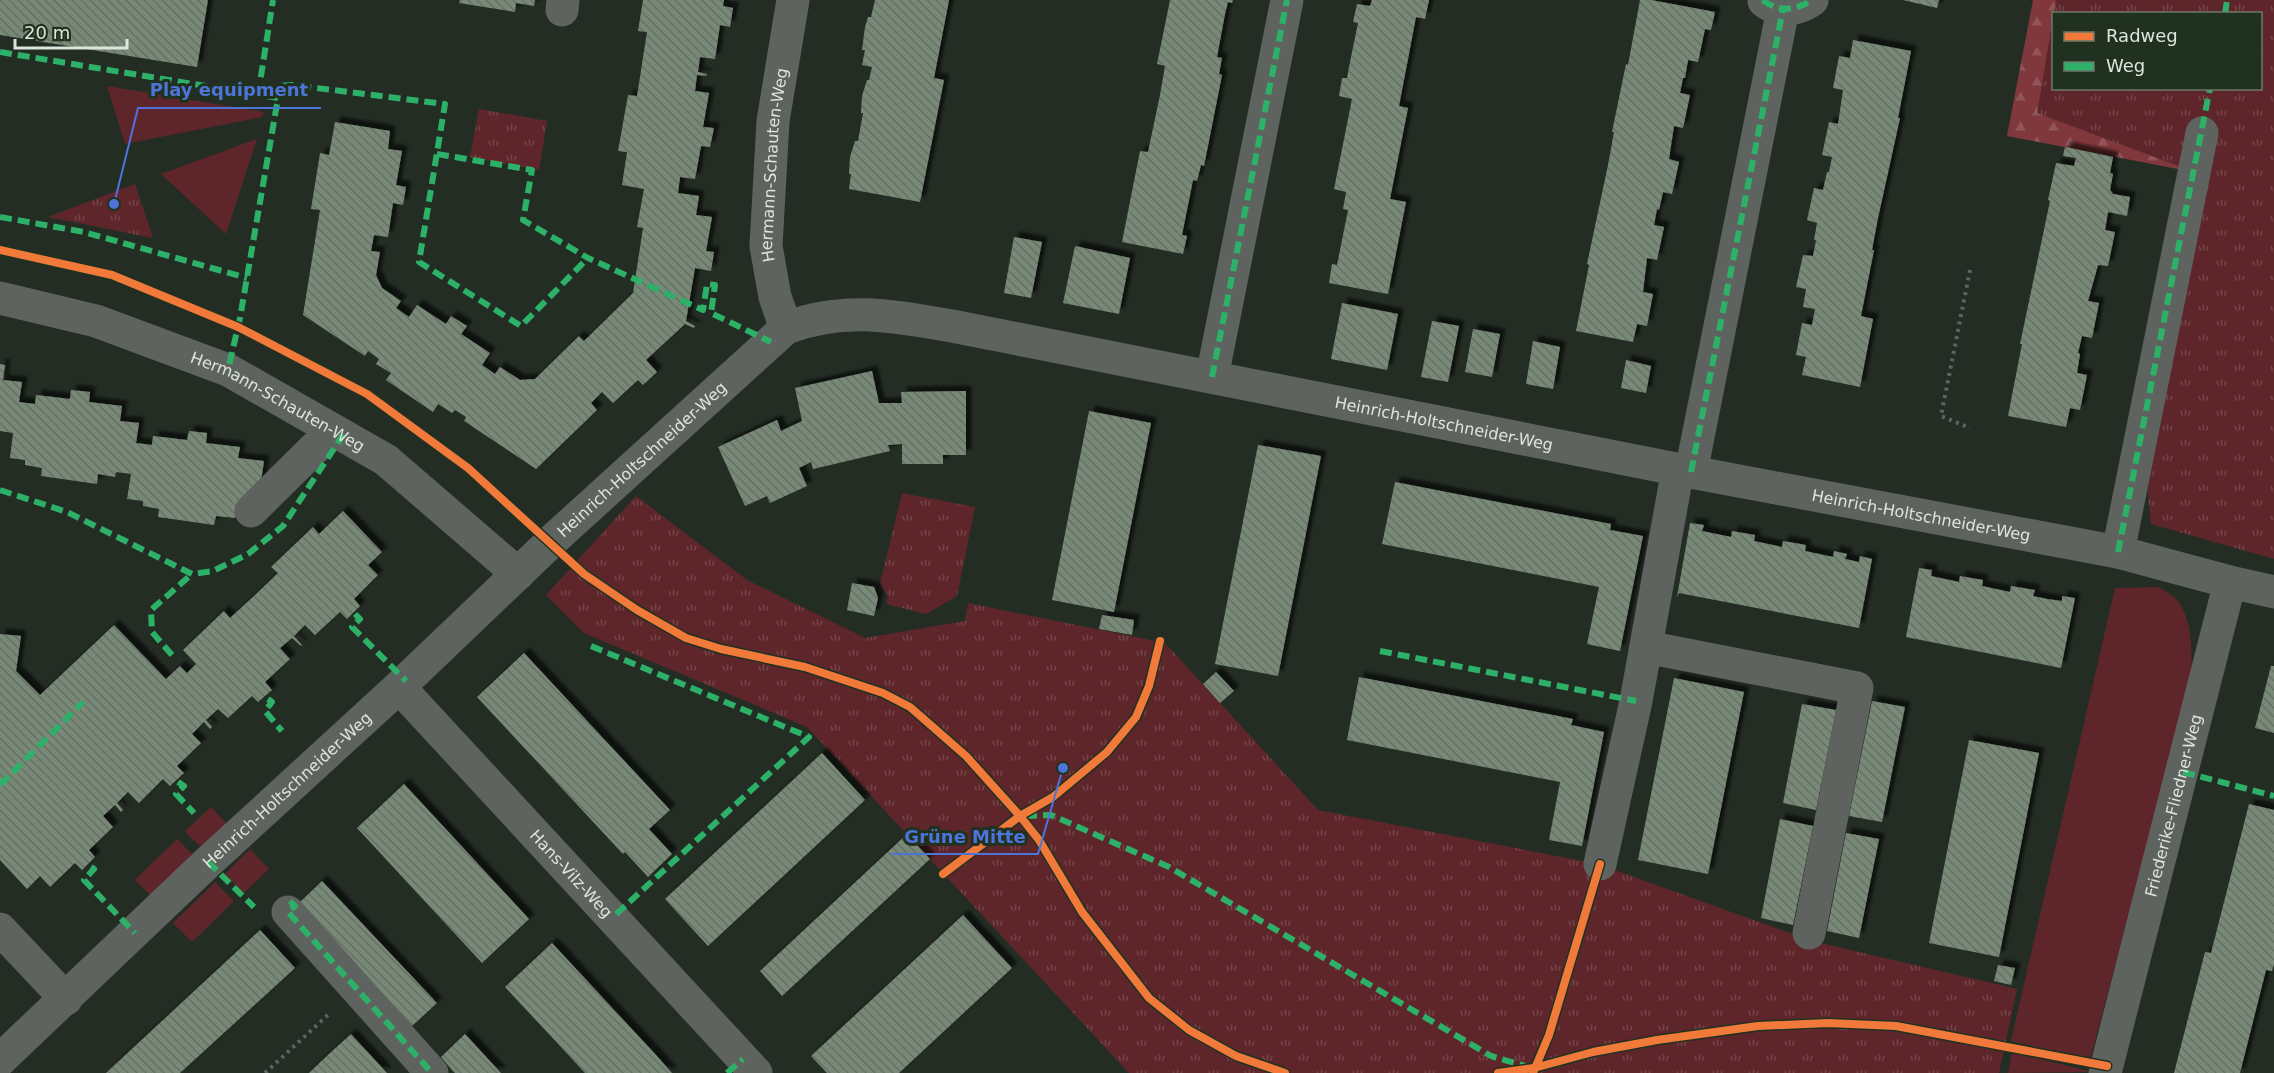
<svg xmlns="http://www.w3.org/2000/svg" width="2274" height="1073" font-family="'DejaVu Sans',sans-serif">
  <defs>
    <pattern id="forest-firs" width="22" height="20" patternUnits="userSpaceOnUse" patternTransform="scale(1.5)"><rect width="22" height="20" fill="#81383d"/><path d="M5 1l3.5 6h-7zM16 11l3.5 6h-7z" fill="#925558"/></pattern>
    <pattern id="park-tufts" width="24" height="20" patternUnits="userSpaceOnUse" patternTransform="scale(1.5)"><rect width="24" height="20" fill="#5e262a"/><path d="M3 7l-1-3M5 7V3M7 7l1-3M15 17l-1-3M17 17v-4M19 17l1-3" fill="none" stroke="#744548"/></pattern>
    <pattern id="building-back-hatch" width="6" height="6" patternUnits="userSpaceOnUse" patternTransform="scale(1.5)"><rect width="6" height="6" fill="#798978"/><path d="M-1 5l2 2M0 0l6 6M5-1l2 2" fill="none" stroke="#667165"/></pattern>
    <filter id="shadow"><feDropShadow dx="5.5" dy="-5.5" stdDeviation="1.5" flood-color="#0009"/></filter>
  </defs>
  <rect width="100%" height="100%" fill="#242d24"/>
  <!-- grass -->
  <g fill="#5e262a">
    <polygon points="107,86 264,112 262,117 125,144"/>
    <polygon points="257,139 226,234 161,174"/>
    <path d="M2158,587C2163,590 2170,593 2174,597C2194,617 2191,650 2192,675L2090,1060L2011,1041L2115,588Z"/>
    <polygon points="211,807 229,826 204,851 185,831"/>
    <polygon points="177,839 196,858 154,899 135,880"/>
    <polygon points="250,849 269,869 244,893 225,874"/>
    <polygon points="215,882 234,901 192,942 173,923"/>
    <polygon points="2012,1052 2092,1072 2008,1073"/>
  </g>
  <!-- forest -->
  <polygon fill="url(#forest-firs)" points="2033,0 2074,0 2072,13 2054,14 2054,88 2192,131 2183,170 2007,136"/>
  <!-- park -->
  <g fill="url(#park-tufts)">
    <polygon points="2056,0 2274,0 2274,559 2151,524 2145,459 2205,176 2037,113 2053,17 2054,88 2260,88 2260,14 2054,13"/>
    <polygon points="479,109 547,121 539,170 470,157"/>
    <polygon points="135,184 153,238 48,217"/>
    <polygon points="902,493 975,507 957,596 926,614 886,604 888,596 880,584"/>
    <polygon points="636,496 747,580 865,638 965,621 968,603 1165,643 1318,810 1598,864 1812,941 2017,989 1999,1073 1129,1073 807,727 584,633 546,595"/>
  </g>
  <!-- building -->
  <g fill="url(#building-back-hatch)" filter="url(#shadow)">
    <polygon points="0,0 208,0 197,67 0,35"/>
    <polygon points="460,0 535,0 534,6 516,3 515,12 459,3"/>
    <polygon points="643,0 724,0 723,6 733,8 730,27 720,25 715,59 700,57 698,72 707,74 706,76 697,75 695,91 709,93 703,127 714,128 710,147 701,146 695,179 680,177 678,193 699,196 696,215 712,217 706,251 714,252 711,271 695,268 686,321 695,326 694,328 685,324 646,360 657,372 643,385 638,380 613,403 602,392 591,403 597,410 536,469 464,421 466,417 455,410 452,413 438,404 433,412 386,380 391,373 376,364 379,359 368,351 365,356 303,315 320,210 311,209 320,153 329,155 335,122 390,131 388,149 402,151 396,185 406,187 403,205 393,203 388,237 374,235 371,251 380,252 376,275 382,288 401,301 396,308 409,317 417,305 446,324 451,316 467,326 461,334 490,353 482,365 495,374 500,367 520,380 535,379 579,336 584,341 633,293 643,228 637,227 644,189 622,185 627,152 618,151 628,95 637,96 647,32 638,31"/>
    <polygon points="875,0 949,0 934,78 944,80 920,202 849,189 851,174 849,174 850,157 855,141 858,141 863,113 861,113 862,96 867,80 869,80 872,67 862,65 865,50 862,50 865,27 868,17 871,17"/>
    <polygon points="1170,0 1233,0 1232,3 1228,2 1225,14 1217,57 1222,58 1219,74 1222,75 1204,166 1201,165 1197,181 1193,180 1182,235 1187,236 1183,254 1122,242 1140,151 1148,152 1160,95 1165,66 1157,64"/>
    <polygon points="1372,0 1429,0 1425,19 1416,17 1399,106 1408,108 1390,199 1406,202 1388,294 1329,283 1332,264 1337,265 1348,210 1343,209 1346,192 1334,189 1352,99 1339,96 1342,78 1347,78 1349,67 1358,23 1353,22 1357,4 1370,6"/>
    <polygon points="1640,0 1651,0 1715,12 1711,30 1705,29 1698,62 1688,60 1685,78 1683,78 1680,93 1690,95 1683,128 1674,126 1669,159 1679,162 1672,194 1663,192 1659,210 1657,209 1654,225 1664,227 1657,260 1647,258 1643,292 1653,294 1647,326 1637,324 1633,342 1576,331 1589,265 1587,264 1608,165 1614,132 1612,132 1626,64 1628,65"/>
    <polygon points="1903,0 1939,0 1937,8"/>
    <polygon points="1853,40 1911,51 1898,118 1900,118 1878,218 1872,250 1874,250 1861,316 1873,319 1860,387 1802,375 1806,357 1796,355 1802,323 1812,325 1815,309 1803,307 1806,289 1796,287 1803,255 1813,256 1816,240 1814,240 1817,223 1807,220 1814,188 1823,190 1827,172 1829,172 1832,157 1822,155 1829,122 1838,124 1843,90 1833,88 1839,56 1850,58"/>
    <polygon points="2065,147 2113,157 2110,173 2113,174 2110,190 2113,194 2130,197 2127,216 2108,212 2105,230 2115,232 2108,266 2098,265 2088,301 2099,303 2092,338 2082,336 2078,353 2080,354 2077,373 2087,375 2080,410 2070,408 2066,427 2008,416 2022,344 2020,344 2050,201 2048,200 2056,163 2074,166 2076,158 2063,156"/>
    <polygon points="1014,237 1042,242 1031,298 1004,293"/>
    <polygon points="1075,246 1130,258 1119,314 1063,303"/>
    <polygon points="1342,303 1398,314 1387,370 1331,359"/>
    <polygon points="1432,321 1459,326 1448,382 1421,377"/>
    <polygon points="1473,329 1500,334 1492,377 1465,372"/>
    <polygon points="1533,341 1560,347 1553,389 1526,384"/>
    <polygon points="1626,360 1651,366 1646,393 1621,388"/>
    <polygon points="0,364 5,365 3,380 22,382 19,402 35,404 36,395 70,399 71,390 90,392 89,402 122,406 120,421 139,423 136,443 152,445 153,436 187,440 189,431 207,433 206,443 240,447 238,458 264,461 260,488 244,503 237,502 235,518 216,516 214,525 158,517 159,509 143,506 143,501 127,499 131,474 116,472 115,477 98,474 97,484 41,476 42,468 25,465 25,460 10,458 13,433 0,431"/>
    <polygon points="872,371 879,403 902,403 901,392 966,391 966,455 943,455 943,464 902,464 902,444 888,445 890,451 813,469 811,462 799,468 807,486 770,503 767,496 745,506 718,447 777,420 781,431 802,421 795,388"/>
    <polygon points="1089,411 1151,423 1114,612 1052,600"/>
    <polygon points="1258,445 1321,456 1278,676 1215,664"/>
    <polygon points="1395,482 1611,524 1610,530 1643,536 1620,651 1587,644 1599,587 1382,544"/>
    <polygon points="343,511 382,552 368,565 378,575 354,599 360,606 347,619 340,612 315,635 305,625 294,636 302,645 301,646 292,638 280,648 290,659 265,682 272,690 258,702 252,696 228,718 218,709 206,720 212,727 210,729 204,722 192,734 201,743 177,766 184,773 170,786 163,779 139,803 128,792 117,803 123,810 121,812 115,805 103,816 113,827 89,850 95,857 82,870 75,863 50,887 40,876 27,889 0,860 0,634 21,636 16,671 40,695 114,625 166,679 180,666 187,673 196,664 183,650 224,611 230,618 254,596 278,573 271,567 313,527 319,534"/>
    <polygon points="1690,523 1704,525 1702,531 1731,537 1732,531 1743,533 1755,535 1754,541 1782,547 1783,541 1806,545 1805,551 1833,557 1834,551 1847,554 1845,559 1859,562 1860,556 1872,559 1859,628 1679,593 1677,597"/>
    <polygon points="1919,568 1932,570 1931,576 1959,582 1960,576 1971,578 1983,580 1982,586 2010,592 2011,586 2035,590 2033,596 2047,599 2062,601 2062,596 2075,598 2061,668 1906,637"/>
    <polygon points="852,583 874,587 878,598 874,616 847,610"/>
    <polygon points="1102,615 1134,620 1132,635 1099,629"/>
    <polygon points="524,653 670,810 649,829 672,854 648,877 625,852 623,854 477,697"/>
    <polygon points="2271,666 2274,666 2274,733 2255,728"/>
    <polygon points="1216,672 1234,691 1220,703 1203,684"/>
    <polygon points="1359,677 1573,719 1571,725 1604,732 1582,846 1549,840 1560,782 1347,740"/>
    <polygon points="1674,678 1744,692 1708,874 1638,860"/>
    <polygon points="1872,701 1905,707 1882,822 1849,816"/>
    <polygon points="1802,704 1836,710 1816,810 1783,803"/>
    <polygon points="1969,740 2039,753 1999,957 1929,943"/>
    <polygon points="822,753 865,800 708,946 665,899"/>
    <polygon points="404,784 529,919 482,963 357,828"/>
    <polygon points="2249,804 2274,810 2274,964 2272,971 2266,970 2240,1073 2174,1073 2205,952 2211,953"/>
    <polygon points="1780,819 1813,826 1793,925 1761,918"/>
    <polygon points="1846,833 1879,839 1859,938 1827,931"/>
    <polygon points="907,834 930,859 782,996 760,971"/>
    <polygon points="322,881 437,1003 412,1026 298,904"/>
    <polygon points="963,915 1012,968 899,1073 827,1073 811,1056"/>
    <polygon points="260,930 295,968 180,1073 106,1073"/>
    <polygon points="552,943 656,1055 672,1073 585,1073 547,1032 505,987"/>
    <polygon points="1998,965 2015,968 2011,985 1994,981"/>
    <polygon points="351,1034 387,1073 309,1073 329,1054"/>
    <polygon points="465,1034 501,1073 455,1073 452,1070 441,1057"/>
  </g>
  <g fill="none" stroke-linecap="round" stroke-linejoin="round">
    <!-- path -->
    <g stroke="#606360" stroke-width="4" stroke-dasharray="3 4.5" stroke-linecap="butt">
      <polyline points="1970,270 1941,416 1970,428"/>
      <polyline points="265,1073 330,1013"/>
      <polyline points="1533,1073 1549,1035 1590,897"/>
    </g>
    <!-- minor -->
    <g stroke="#5f635f" stroke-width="33">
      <path d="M1764,1C1779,13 1798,10 1812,0"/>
      <polyline points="562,10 563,0"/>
      <path id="s1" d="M0,298L96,321L228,370L386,460L518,574"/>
      <path id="s2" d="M786,328L775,297L766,246L773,121L793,0"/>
      <polyline points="1212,377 1287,0"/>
      <polyline points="1691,472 1783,9"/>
      <polyline points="251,511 333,430"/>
      <polyline points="2118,552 2202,133"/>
      <polyline points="1646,647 1857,688 1809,933"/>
      <path id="s3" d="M399,687L756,1073"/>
      <polyline points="1600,864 1636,701 1678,469"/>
      <polyline points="288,912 432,1073"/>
      <polyline points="0,929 66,999"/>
      <path id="s4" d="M0,1060L208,862L399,687L556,537L786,328C845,306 892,316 952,326L1691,472L2118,552L2230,582"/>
      <path id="s5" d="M2105,1073L2230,582L2274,592"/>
    </g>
    <!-- quiet -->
    <g stroke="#2db169" stroke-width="6" stroke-dasharray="12 6" stroke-linecap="butt">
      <path d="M1763,0C1778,13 1797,10 1812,0"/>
      <polyline points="2225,14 2227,0"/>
      <polyline points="0,52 278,98 240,318 228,370"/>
      <polyline points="258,95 273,0"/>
      <polyline points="272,98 276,86 292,85 445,104 419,262 521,326 588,258"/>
      <polyline points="437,154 532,170 523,220 588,258 703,310 707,284 715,285 711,313 771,342"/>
      <polyline points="0,217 84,232 247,278"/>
      <polyline points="1212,377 1287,0"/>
      <polyline points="1691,472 1783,9"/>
      <polyline points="0,490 67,512 192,574 213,571 248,554 283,526 343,435"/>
      <polyline points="2118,552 2210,88"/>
      <polyline points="355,614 360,619 352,627 406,681"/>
      <polyline points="591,646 809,737 612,918"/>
      <polyline points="1380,651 1636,701"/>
      <polyline points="172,655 152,632 151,610 192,574"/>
      <polyline points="268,699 272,702 265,711 282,731"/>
      <polyline points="2183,772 2274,796"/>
      <polyline points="178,782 184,786 176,794 194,813"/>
      <polyline points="0,785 83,702"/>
      <polyline points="1025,816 1051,815 1169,867 1491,1056 1525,1066"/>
      <polyline points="208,862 254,907"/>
      <polyline points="91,867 94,869 84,880 135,933"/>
      <polyline points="290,901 295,906 288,912 432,1073"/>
      <polyline points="727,1073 743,1059"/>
    </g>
    <!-- cycleway casing -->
    <g stroke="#213120" stroke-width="11">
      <g id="cycleway">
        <polyline points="0,250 112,275 238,327 367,394 468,468 584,574 637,610 686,638 721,649 805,667 883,693 910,707 966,756 1020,816 1039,840 1082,912 1149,998 1189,1030 1236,1056 1285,1073"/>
        <polyline points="943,874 1020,816 1053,797 1107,752 1136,717 1149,686 1160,641"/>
        <polyline points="1498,1073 1534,1068 1593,1052 1657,1040 1758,1026 1828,1023 1896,1026 2107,1066"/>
        <polyline points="1533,1073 1549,1035 1600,864"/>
      </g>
    </g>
    <!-- cycleway -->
    <use href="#cycleway" stroke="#f17a3a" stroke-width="8"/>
  </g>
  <g text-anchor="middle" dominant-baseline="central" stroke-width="6" stroke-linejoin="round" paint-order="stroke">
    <!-- street labels -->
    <g font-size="16" fill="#dbe5db" stroke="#213120">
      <text stroke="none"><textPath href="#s2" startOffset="166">Hermann-Schauten-Weg</textPath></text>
      <text stroke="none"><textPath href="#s1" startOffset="298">Hermann-Schauten-Weg</textPath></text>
      <text stroke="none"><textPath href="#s4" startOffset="1744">Heinrich-Holtschneider-Weg</textPath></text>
      <text stroke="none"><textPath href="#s4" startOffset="879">Heinrich-Holtschneider-Weg</textPath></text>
      <text stroke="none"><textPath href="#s4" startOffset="2230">Heinrich-Holtschneider-Weg</textPath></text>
      <text stroke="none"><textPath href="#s4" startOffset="394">Heinrich-Holtschneider-Weg</textPath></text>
      <text stroke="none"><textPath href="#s5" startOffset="276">Friederike-Fliedner-Weg</textPath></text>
      <text stroke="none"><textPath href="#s3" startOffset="254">Hans-Vilz-Weg</textPath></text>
    </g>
  </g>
  <!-- callouts -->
  <path fill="none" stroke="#4c74d9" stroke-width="2" d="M114 204L138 108H321M1063 768L1038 854H892"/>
  <g fill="#4c74d9" stroke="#213120" stroke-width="2">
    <circle cx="114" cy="204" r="6"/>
    <circle cx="1063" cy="768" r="6"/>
  </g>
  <g font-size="18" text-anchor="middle" font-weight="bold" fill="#4c74d9" stroke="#213120" stroke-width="6" stroke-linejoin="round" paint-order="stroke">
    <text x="229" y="96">Play equipment</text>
    <text x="965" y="843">Grüne Mitte</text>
  </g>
  <!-- legend -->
  <rect x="2052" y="12" width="210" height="78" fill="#213120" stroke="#6b796b" stroke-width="1.5"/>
  <rect x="2064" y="32" width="30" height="9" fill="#f17a3a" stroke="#6b796b" stroke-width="1.5"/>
  <text x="2106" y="42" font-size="18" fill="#dbe5db">Radweg</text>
  <rect x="2064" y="62" width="30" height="9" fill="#2db169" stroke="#6b796b" stroke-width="1.5"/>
  <text x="2106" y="72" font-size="18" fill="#dbe5db">Weg</text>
  <!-- scale -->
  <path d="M15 39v9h112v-9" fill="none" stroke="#dbe5db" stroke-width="3"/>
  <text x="24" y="39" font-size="18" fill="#dbe5db" stroke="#213120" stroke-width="4.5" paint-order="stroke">20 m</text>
</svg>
